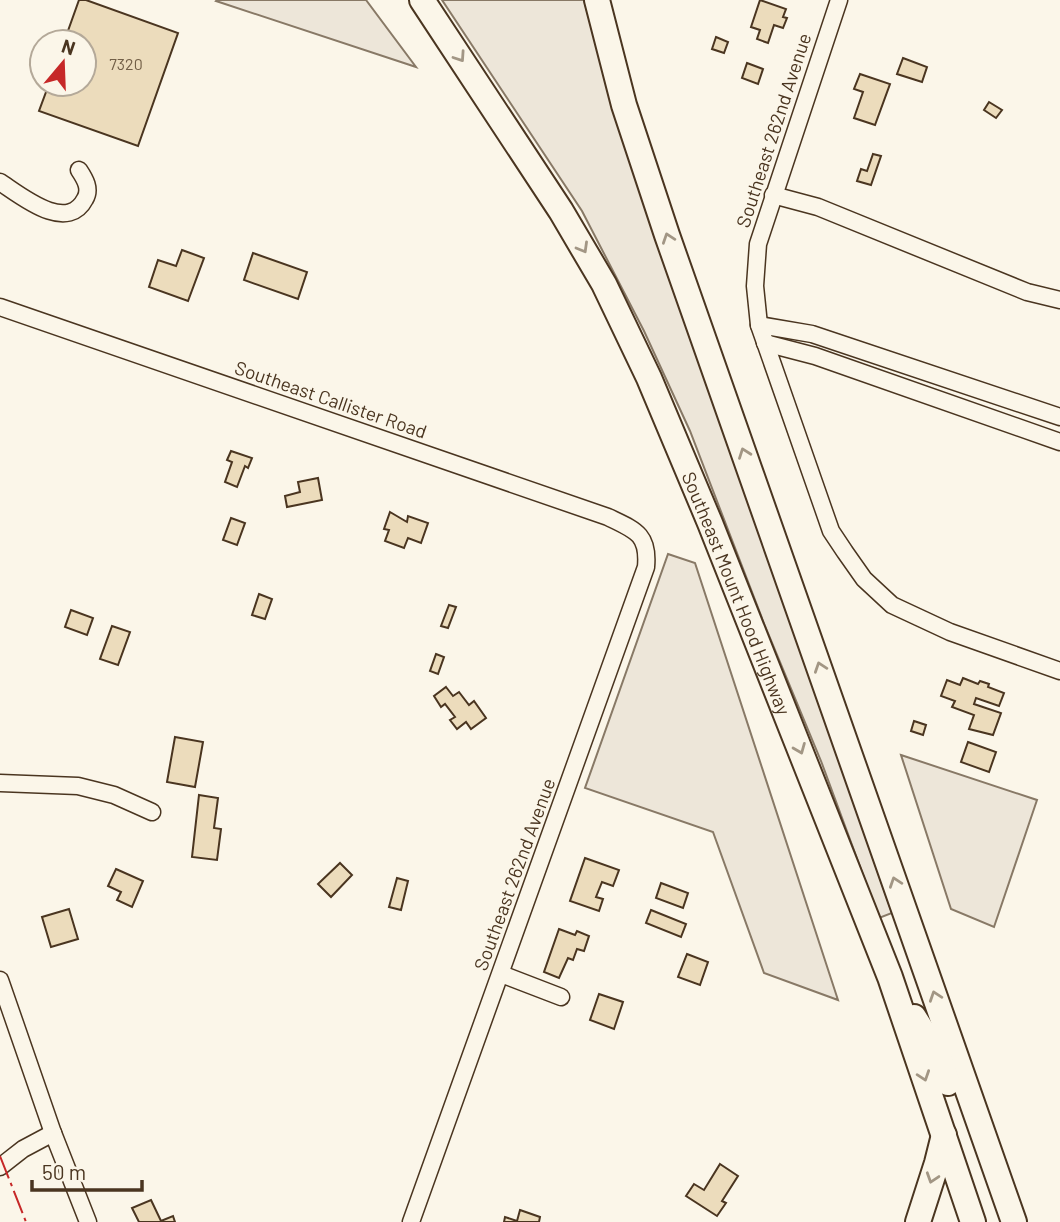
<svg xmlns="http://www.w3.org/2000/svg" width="1060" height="1222" font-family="Barlow,sans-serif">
  <rect width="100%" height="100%" fill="#fbf6e9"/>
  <!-- green -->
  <g fill="#ede6d9" stroke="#887966" stroke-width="2">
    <polygon points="217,0 366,0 416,67 216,1"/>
    <polygon points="442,0 584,0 618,126 892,913 879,918 821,761 765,626 690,431 644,331 582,211"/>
    <polygon points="668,554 695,563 838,1000 764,973 713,832 585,788"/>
    <polygon points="901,755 1037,800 994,927 951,909"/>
  </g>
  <!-- building -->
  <g fill="#ecdcbc" stroke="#4a3520" stroke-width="2">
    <polygon points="79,0 86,0 178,33 138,146 39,111 49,84 84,84 84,42 64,42"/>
    <polygon points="760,0 786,9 783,17 787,18 783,28 774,25 768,43 757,39 760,30 751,27"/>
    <polygon points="716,37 728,42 724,53 712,49"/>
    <polygon points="903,58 927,67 922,82 897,74"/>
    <polygon points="747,63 763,69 758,84 742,78"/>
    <polygon points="860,74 890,84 875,125 854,118 863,92 854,89"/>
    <polygon points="989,102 1002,110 996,118 984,110"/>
    <polygon points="873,154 881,156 871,185 857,181 861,169 867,171"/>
    <polygon points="182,250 204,258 188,301 149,287 158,260 176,266"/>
    <polygon points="253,253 307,272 298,299 244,280"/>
    <polygon points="231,451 252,458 248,468 245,466 237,487 225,482 232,462 227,460"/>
    <polygon points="318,478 322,500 287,507 285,496 300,492 298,482"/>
    <polygon points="390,512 407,522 408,516 428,523 421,543 408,538 404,548 385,541 389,530 384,529"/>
    <polygon points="231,518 245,523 237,545 223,540"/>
    <polygon points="259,594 272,599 265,619 252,615"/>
    <polygon points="449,605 456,607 448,628 441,626"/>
    <polygon points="71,610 93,618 87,635 65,627"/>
    <polygon points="112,626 130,632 118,665 100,659"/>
    <polygon points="436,654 444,657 438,674 430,671"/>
    <polygon points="963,678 978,684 980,681 989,684 988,687 1004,693 999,706 976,698 974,704 1001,713 993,735 969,729 974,715 952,707 955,701 941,696 947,680 960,685"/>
    <polygon points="446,687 453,696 459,692 469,705 474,701 486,718 471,729 466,722 457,729 450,720 455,717 445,704 441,707 434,696"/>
    <polygon points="914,721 926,725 923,735 911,731"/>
    <polygon points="175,737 203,742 195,787 167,782"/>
    <polygon points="968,742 996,752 989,772 961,762"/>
    <polygon points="199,795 218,798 214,828 221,829 217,860 192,857"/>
    <polygon points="585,858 619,870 613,886 602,882 596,897 603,899 599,911 570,901"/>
    <polygon points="340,863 352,875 331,897 318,884"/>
    <polygon points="116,869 143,881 132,907 117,900 121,892 108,886"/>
    <polygon points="397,878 408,881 401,910 389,907"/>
    <polygon points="661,883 688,893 683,908 656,898"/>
    <polygon points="69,909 78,939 51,947 42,917"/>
    <polygon points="651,910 686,924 681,937 646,923"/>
    <polygon points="559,929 575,935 577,931 589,936 584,951 577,949 573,960 568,958 559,978 544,972"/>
    <polygon points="687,954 708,962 700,985 678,977"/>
    <polygon points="599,994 623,1002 614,1029 590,1020"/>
    <polygon points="720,1164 738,1176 722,1201 726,1203 717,1216 686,1196 694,1184 704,1190"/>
    <polygon points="151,1200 161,1221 173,1216 175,1222 139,1222 132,1208"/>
    <polygon points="520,1210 540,1217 539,1222 504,1222 505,1217 517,1221"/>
  </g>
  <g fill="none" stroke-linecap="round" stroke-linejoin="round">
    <!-- minor casing -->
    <g stroke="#4a3520" stroke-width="19">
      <g id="minor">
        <polyline points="839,0 758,244 755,286 759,325 831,531 845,552 864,579 892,605 950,632 1060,671"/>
        <path d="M0,182C20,195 67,234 85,199C91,189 85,179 79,170"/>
        <polyline points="773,195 818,207 1027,292 1060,300"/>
        <path d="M0,307L608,517C635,530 649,534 646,567L411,1222"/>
        <polyline points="759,325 812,334 1060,417"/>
        <polyline points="765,343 815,356 1060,442"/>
        <polyline points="0,783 78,786 114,795 152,812"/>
        <polyline points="501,974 561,997"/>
        <polyline points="0,980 53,1133 88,1222"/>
        <polyline points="0,1167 23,1149 53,1133"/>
      </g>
    </g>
    <!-- highway casing -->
    <g stroke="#4a3520" stroke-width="28">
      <g id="highway">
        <path id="s1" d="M422,0L561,211L604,284L649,378L710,523L890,977L973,1222"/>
        <polyline points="597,0 624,105 667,235 1014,1222"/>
        <polyline points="914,1017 940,1059 948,1083"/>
        <polyline points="918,1222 937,1163 944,1135"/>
      </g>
    </g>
    <!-- minor -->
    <use href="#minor" stroke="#fbf6e9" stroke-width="16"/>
    <!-- highway -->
    <use href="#highway" stroke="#fbf6e9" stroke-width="24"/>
    <!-- power -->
    <polyline stroke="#c62828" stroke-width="2" stroke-dasharray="24 5 3.5 5" stroke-linecap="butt" points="0,1156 26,1222"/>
  </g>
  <!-- one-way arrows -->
  <defs><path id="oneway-chevron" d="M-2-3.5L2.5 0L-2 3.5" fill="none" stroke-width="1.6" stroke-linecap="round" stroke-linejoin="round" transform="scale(1.75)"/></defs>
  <g stroke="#a29684">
    <use href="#oneway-chevron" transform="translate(460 57) rotate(56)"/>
    <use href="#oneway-chevron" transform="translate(668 238) rotate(-109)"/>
    <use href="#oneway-chevron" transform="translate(583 248) rotate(60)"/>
    <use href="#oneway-chevron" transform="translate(744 453) rotate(-110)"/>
    <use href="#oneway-chevron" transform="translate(820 667) rotate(-109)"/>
    <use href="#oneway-chevron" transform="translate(800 749) rotate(68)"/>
    <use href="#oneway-chevron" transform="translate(895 882) rotate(-109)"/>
    <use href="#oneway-chevron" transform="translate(935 996) rotate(-109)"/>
    <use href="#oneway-chevron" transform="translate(924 1076) rotate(71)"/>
    <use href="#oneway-chevron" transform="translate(932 1178) rotate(108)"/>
  </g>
  <g text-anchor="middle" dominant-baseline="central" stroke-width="5" stroke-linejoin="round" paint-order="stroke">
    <!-- number labels -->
    <g font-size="16" fill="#725f47">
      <text x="126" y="63">7320</text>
    </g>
    <!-- street labels -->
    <g font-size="19" fill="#4a3520" stroke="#fbf6e9">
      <text transform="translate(773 130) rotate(-72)">Southeast 262nd Avenue</text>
      <text transform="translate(331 399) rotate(19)">Southeast Callister Road</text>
      <text stroke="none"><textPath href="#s1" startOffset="674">Southeast Mount Hood Highway</textPath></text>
      <text transform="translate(514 874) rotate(-70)">Southeast 262nd Avenue</text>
    </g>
  </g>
  <!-- north arrow -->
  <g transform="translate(63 63) rotate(19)"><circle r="33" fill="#fbf6e9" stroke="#b4a999" stroke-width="2"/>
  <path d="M0-5L12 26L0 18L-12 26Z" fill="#c62828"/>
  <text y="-10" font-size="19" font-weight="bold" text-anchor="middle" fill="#4a3520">N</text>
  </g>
  <!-- scale -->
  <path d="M32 1180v10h110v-10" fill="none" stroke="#4a3520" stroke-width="3.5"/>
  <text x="42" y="1180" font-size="21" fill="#4a3520" stroke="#fbf6e9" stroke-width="5" paint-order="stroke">50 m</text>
</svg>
